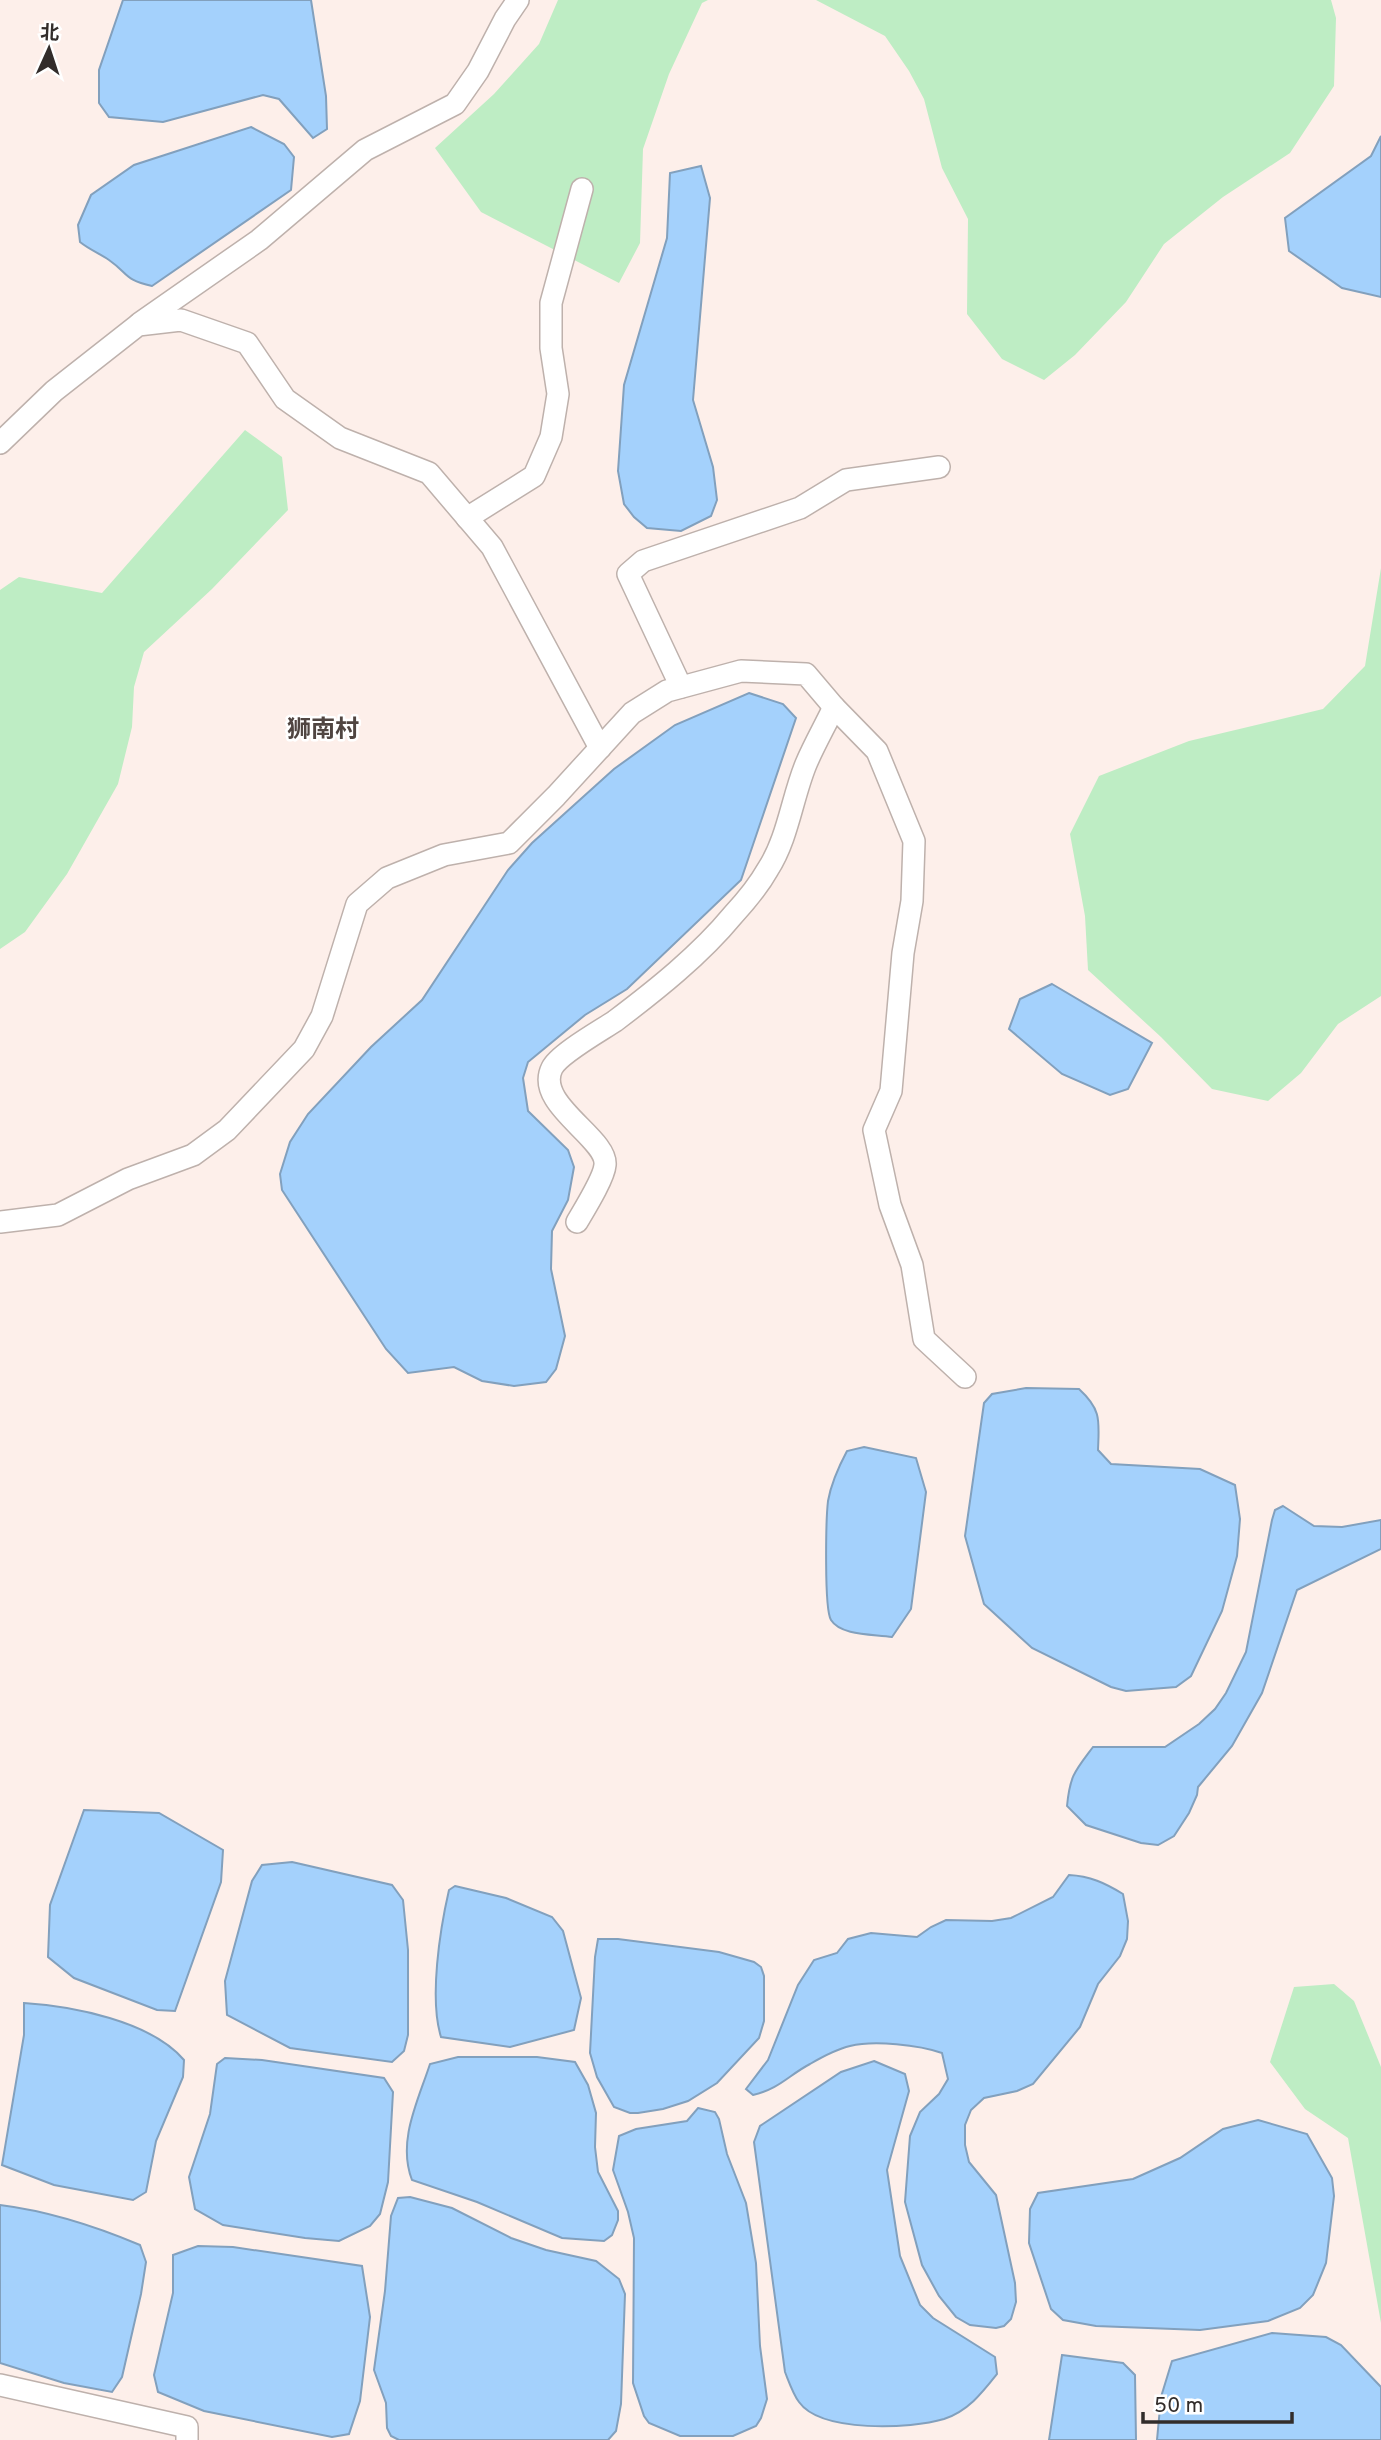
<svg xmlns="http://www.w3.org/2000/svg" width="1381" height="2440" font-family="Overpass,'Noto Sans SC',sans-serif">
  <rect width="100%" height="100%" fill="#fdefea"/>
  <!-- green -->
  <g fill="#beedc4">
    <polygon points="558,0 708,0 702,3 669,74 643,149 640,243 619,283 481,212 435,148 494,94 539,44"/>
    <polygon points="816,0 1331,0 1336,18 1334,86 1290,153 1223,197 1164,244 1126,302 1075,355 1044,380 1002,359 967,314 968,219 942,168 924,99 909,71 885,36"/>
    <polygon points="245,430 282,457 288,510 212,589 144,652 134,687 132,727 118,784 67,874 25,932 0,949 0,590 19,577 102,593"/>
    <polygon points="1381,568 1381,996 1338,1024 1301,1073 1268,1101 1212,1089 1161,1037 1088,970 1085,916 1070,834 1099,776 1189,741 1323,709 1365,666"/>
    <polygon points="1334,1984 1354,2001 1381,2067 1381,2323 1348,2138 1305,2109 1270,2062 1294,1987"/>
  </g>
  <!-- water -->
  <g fill="#a4d1fc" stroke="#82a0bd" stroke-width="2">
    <polygon points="123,0 311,0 326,96 327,129 313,138 279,99 263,95 163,122 109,117 99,103 99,70"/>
    <path d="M251,127L284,144L294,157L291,190L152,286C124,280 129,274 109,260C99,253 90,250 80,242L78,225L91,195L134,165Z"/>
    <polygon points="1381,136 1381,297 1342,288 1289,251 1285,218 1371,156"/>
    <polygon points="701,166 710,198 693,400 713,467 717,500 711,516 681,531 647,528 634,517 624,504 618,471 624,385 667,238 670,173"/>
    <polygon points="749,693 783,704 796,718 741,880 627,989 585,1015 528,1062 523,1078 528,1111 568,1150 574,1167 568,1200 552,1231 551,1269 565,1336 556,1369 546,1382 514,1386 482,1381 454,1367 408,1373 386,1349 282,1190 280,1174 290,1142 308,1114 371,1047 422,1000 508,870 532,843 614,769 675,725"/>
    <polygon points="1052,984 1152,1043 1128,1089 1110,1095 1062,1074 1009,1029 1020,999"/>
    <path d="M1026,1388L1079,1389C1102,1410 1099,1421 1098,1450L1111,1464L1200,1469L1235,1485L1240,1519L1237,1556L1222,1611L1191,1676L1176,1687L1126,1691L1111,1687L1032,1648L984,1604L965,1536L984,1403L992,1394Z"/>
    <path d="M864,1447L916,1458L926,1492L911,1609L892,1637C874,1634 841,1636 831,1620C824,1609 826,1518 828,1501C831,1484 839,1466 847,1451Z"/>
    <path d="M1283,1506L1314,1526L1342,1527L1381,1520V1549L1297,1590L1262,1693L1232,1746L1198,1787L1197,1795L1189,1813L1174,1836L1158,1845L1141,1843L1086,1825L1067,1806C1070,1775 1075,1771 1093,1747H1165L1199,1724L1215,1709L1226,1693L1246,1652L1272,1520L1275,1510Z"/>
    <polygon points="84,1810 159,1813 223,1850 221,1882 175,2011 157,2010 74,1978 48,1957 50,1905"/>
    <polygon points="292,1862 392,1885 403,1900 408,1950 408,2035 404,2051 392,2062 290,2048 227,2015 225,1981 252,1881 262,1865"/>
    <path d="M1069,1875C1090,1876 1105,1883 1123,1894L1128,1921L1127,1939L1120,1956L1098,1984L1080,2027L1033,2084L1017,2091L984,2098L971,2110L965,2125V2145L969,2162L996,2195L1015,2283L1016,2302L1011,2319L1004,2326L996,2328L970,2325L956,2317L939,2296L922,2265L905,2202L910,2136L920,2112L939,2094L948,2079L942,2053C919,2045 874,2040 850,2046C837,2049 822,2057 810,2064C789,2075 779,2089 753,2095L746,2089L768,2060L798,1985L814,1960L837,1953L848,1939L871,1933L917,1937L931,1927L946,1920L992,1921L1011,1918L1053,1897Z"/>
    <path d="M455,1886L506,1898L552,1917L563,1931L581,1998L574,2030L510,2047L441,2037C429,1999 440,1929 449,1890Z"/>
    <polygon points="598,1939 618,1939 719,1952 754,1962 761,1967 764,1976 764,2021 759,2038 717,2083 688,2101 663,2109 638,2113 630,2113 614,2107 597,2077 590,2053 595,1957"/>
    <path d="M24,2003C72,2006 151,2021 184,2060L183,2077L156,2141L146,2192L133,2200L54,2185L2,2165L24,2035Z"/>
    <path d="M458,2057H537L575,2062L588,2085L596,2113L595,2147L598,2172L618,2211V2220L612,2235L604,2241L562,2238L477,2202L412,2180C397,2141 418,2101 430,2064Z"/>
    <polygon points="225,2058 262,2060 384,2078 393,2092 388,2182 380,2214 370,2226 339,2241 305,2238 223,2225 195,2209 189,2177 210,2114 217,2064"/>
    <path d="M874,2061L905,2074L909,2091L887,2170L900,2256L920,2305L933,2318L995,2357L997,2374C982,2393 968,2411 944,2419C911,2429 821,2433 799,2402C793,2394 789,2382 785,2372L754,2142L760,2126L841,2072Z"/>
    <polygon points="698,2108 715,2112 719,2119 727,2154 746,2203 756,2263 760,2346 767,2399 761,2418 756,2426 733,2436 680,2436 649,2423 644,2416 633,2383 634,2238 628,2212 613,2170 619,2136 636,2129 687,2121"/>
    <polygon points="1258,2120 1307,2134 1332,2178 1334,2196 1326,2263 1313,2295 1300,2308 1268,2321 1200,2330 1096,2326 1063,2320 1051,2309 1029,2243 1030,2209 1038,2193 1133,2179 1180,2158 1223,2129"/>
    <polygon points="410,2197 452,2208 511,2238 546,2250 596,2261 619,2279 625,2294 621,2404 616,2431 608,2440 399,2440 391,2436 387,2428 386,2403 374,2370 385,2291 391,2216 398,2198"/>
    <path d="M0,2205C48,2211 95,2226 140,2245L146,2262L141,2294L122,2377L112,2392L64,2383L0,2363Z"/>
    <polygon points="198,2246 233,2247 362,2266 370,2317 360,2401 349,2434 332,2437 204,2411 158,2392 154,2375 173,2293 173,2255"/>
    <polygon points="1272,2333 1326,2337 1341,2345 1381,2387 1381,2440 1157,2440 1161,2397 1172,2361"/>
    <polygon points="1062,2355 1123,2363 1135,2375 1136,2440 1049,2440"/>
  </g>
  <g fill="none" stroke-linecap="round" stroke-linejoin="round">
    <!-- minor casing -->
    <g stroke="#beb1ac" stroke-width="24">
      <g id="minor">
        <polyline points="140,323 259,240 365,150 455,104 478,71 505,19 518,0"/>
        <polyline points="0,443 54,391 138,325 181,320 247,343 285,399 340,438 429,473 492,547 600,748"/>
        <polyline points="467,518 534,476 551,437 558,394 551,348 551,303 582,189"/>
        <polyline points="681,687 628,574 643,561 800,508 846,480 939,467"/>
        <polyline points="0,1222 58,1215 128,1179 193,1155 227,1130 304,1049 322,1016 357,904 387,878 444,855 509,843 556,796 632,713 667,691 741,671 806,674 834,707 877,751 914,841 912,901 903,953 891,1091 874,1130 890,1205 912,1265 924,1339 965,1377"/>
        <path d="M577,1222C584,1210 604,1178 605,1165C608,1138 534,1104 552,1068C559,1054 600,1031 615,1021C656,990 700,955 733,915C746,901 759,885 768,869C788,838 792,798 806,764C814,745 825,726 834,707"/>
        <polyline points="0,2385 187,2427 187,2440"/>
      </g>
    </g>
    <!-- minor -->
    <use href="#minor" stroke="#fff" stroke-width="21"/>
  </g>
  <g text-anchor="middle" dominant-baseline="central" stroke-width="5" stroke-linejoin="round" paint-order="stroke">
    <!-- quarter labels -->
    <g font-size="24" font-weight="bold" fill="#504541" stroke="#fff">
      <text x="323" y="731">狮南村</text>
    </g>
  </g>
  <!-- north arrow -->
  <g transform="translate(49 49) rotate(3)" stroke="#ffffff" stroke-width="5" paint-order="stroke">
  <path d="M0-5L12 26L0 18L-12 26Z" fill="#322d2b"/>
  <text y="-10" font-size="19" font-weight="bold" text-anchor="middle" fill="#322d2b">北</text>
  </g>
  <!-- scale -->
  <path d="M1143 2412v10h149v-10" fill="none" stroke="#322d2b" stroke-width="3.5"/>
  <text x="1154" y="2412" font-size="21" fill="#322d2b" stroke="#ffffff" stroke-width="5" paint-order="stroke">50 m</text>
</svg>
